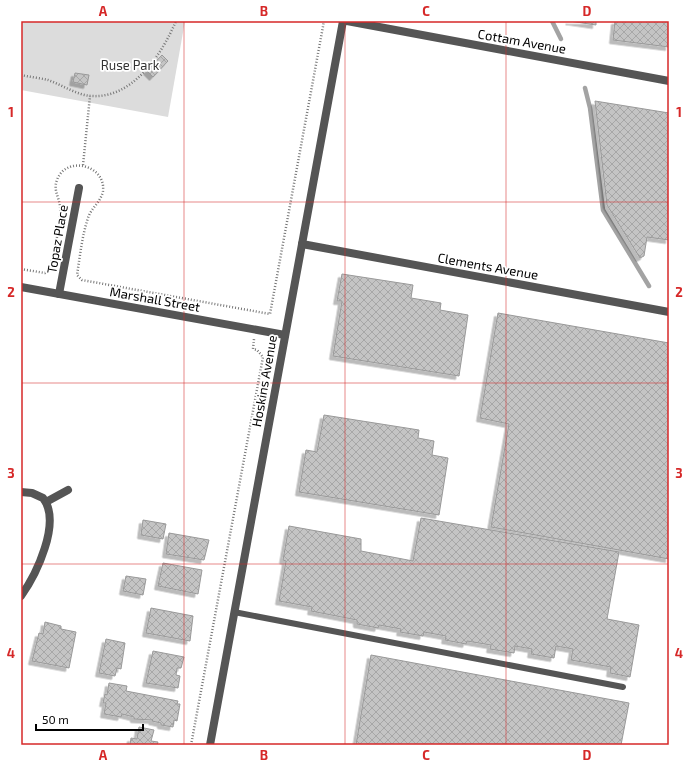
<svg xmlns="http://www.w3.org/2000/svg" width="690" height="766" font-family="'Exo 2',sans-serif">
  <defs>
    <pattern id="building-cross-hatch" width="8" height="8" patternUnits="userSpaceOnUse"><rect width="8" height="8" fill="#c4c4c4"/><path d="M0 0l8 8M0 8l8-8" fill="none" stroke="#a7a7a7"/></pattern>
    <filter id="shadow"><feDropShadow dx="-3.5" dy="3.5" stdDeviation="0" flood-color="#0004"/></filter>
  </defs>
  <rect width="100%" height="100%" fill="#fff"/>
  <!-- green -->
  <polygon fill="#dcdcdc" points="21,21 185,21 168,117 21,90"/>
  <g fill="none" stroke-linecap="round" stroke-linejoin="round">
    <!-- stream -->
    <g stroke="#a3a3a3" stroke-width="4.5">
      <polyline points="552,21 561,39"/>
      <polyline points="585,88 590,108 603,210 649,286"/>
    </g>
  </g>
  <!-- building -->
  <g fill="url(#building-cross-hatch)" stroke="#999" filter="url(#shadow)">
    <polygon points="569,21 596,21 596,25"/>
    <polygon points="615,21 669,21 669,47 613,40"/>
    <polygon points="162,55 168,61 153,77 147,71"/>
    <polygon points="75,73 89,75 87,85 73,82"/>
    <polygon points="595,101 669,113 669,240 647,237 644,256 640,258 607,205"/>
    <polygon points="342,274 413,285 411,298 441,303 440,310 468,315 459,376 333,356 342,301 337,301"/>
    <polygon points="498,313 669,343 669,559 491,527 509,424 480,418"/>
    <polygon points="324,415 419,430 418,438 434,441 432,455 448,458 439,515 299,492 306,450 317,452"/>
    <polygon points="421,518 619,552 607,619 639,625 630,677 610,673 611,667 571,660 573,649 556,646 554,658 531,654 532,649 515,646 514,653 490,649 491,645 467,641 466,644 445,640 446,636 424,632 423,636 400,632 401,629 379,625 378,628 357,624 357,620 311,611 312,607 279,601 286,561 283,560 289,526 361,539 361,551 413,561"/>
    <polygon points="143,520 166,524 163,539 141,535"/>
    <polygon points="169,533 209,540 204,560 166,554"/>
    <polygon points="163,563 202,570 198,594 158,586"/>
    <polygon points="126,576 146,579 143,595 123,591"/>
    <polygon points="151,608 193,616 190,641 146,633"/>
    <polygon points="45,622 61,626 61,629 76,632 69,668 32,661 39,633 43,634"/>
    <polygon points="106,639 125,643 121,669 117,668 115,676 99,673"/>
    <polygon points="153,651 184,657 181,668 177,668 176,675 180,676 178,688 146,683"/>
    <polygon points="371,655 629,703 621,745 356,745"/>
    <polygon points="109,683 127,686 126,691 178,701 177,704 180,704 177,721 174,720 173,727 161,725 161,723 152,721 153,720 134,719 134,717 122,714 121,717 104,714 106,703 103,703 105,694 107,695"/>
    <polygon points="139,727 154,730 151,741 158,742 157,745 130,745 131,738 137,739"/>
  </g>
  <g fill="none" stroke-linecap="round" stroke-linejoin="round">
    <!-- path -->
    <g stroke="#777" stroke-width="2.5" stroke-dasharray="1 2" stroke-linecap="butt">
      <path d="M21,75C30,77 40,78 48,80C62,85 77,95 91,96C133,99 162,54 176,21"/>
      <polyline points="83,165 90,96"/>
      <path d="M21,269L45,273L50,270C53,253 62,222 60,206C59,197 53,190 57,180C66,155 106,165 103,191C101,202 91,208 88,218C82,236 80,256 77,275L82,280L270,314L324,21"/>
      <polyline points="191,745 263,357 257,350 253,349 254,339"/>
    </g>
    <!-- service -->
    <polyline stroke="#555" stroke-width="6" points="234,612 623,687"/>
    <!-- minor -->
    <g stroke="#555" stroke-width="8">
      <polyline points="347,21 669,81"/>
      <polyline points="302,244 669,312"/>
      <polyline points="21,287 285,335"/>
      <polyline points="59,294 79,188"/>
      <path d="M21,492L32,493L43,498C62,522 36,575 21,596"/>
      <polyline points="46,502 68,490"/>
      <polyline points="210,745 343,21"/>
    </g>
  </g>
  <!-- grid -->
  <path fill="none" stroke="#d62828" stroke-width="1" stroke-opacity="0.55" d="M184,21V745M345,21V745M506,21V745M21,202H669M21,383H669M21,564H669"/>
  <g text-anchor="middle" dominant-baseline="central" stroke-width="3.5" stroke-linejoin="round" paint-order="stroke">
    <!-- street labels -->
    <g font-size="13" fill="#000" stroke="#fff">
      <text transform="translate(522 41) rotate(10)">Cottam Avenue</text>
      <text transform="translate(57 239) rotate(-80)">Topaz Place</text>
      <text transform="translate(488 266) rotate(10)">Clements Avenue</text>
      <text transform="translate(155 299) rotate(10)">Marshall Street</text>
      <text transform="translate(264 381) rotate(-80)">Hoskins Avenue</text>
    </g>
    <!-- park labels -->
    <g font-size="13" fill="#333" stroke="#fff">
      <text x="130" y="65">Ruse Park</text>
    </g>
  </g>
  <!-- border -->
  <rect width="690" height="766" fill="none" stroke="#ffffff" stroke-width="44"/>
  <!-- scale -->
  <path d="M36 724v6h107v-6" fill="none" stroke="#000000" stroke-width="2"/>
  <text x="42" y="724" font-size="12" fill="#000000" stroke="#ffffff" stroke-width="3" paint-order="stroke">50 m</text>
  <rect x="22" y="22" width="646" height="722" fill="none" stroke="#d62828" stroke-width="1.5"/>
  <g font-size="13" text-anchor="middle" font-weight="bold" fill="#d62828">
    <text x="103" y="16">A</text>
    <text x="264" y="16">B</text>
    <text x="426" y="16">C</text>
    <text x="587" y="16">D</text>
    <text x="11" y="117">1</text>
    <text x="679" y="117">1</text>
    <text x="11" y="297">2</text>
    <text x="679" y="297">2</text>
    <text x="11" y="478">3</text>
    <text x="679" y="478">3</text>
    <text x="11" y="658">4</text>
    <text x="679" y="658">4</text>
    <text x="103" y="760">A</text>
    <text x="264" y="760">B</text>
    <text x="426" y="760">C</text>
    <text x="587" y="760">D</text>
  </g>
</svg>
